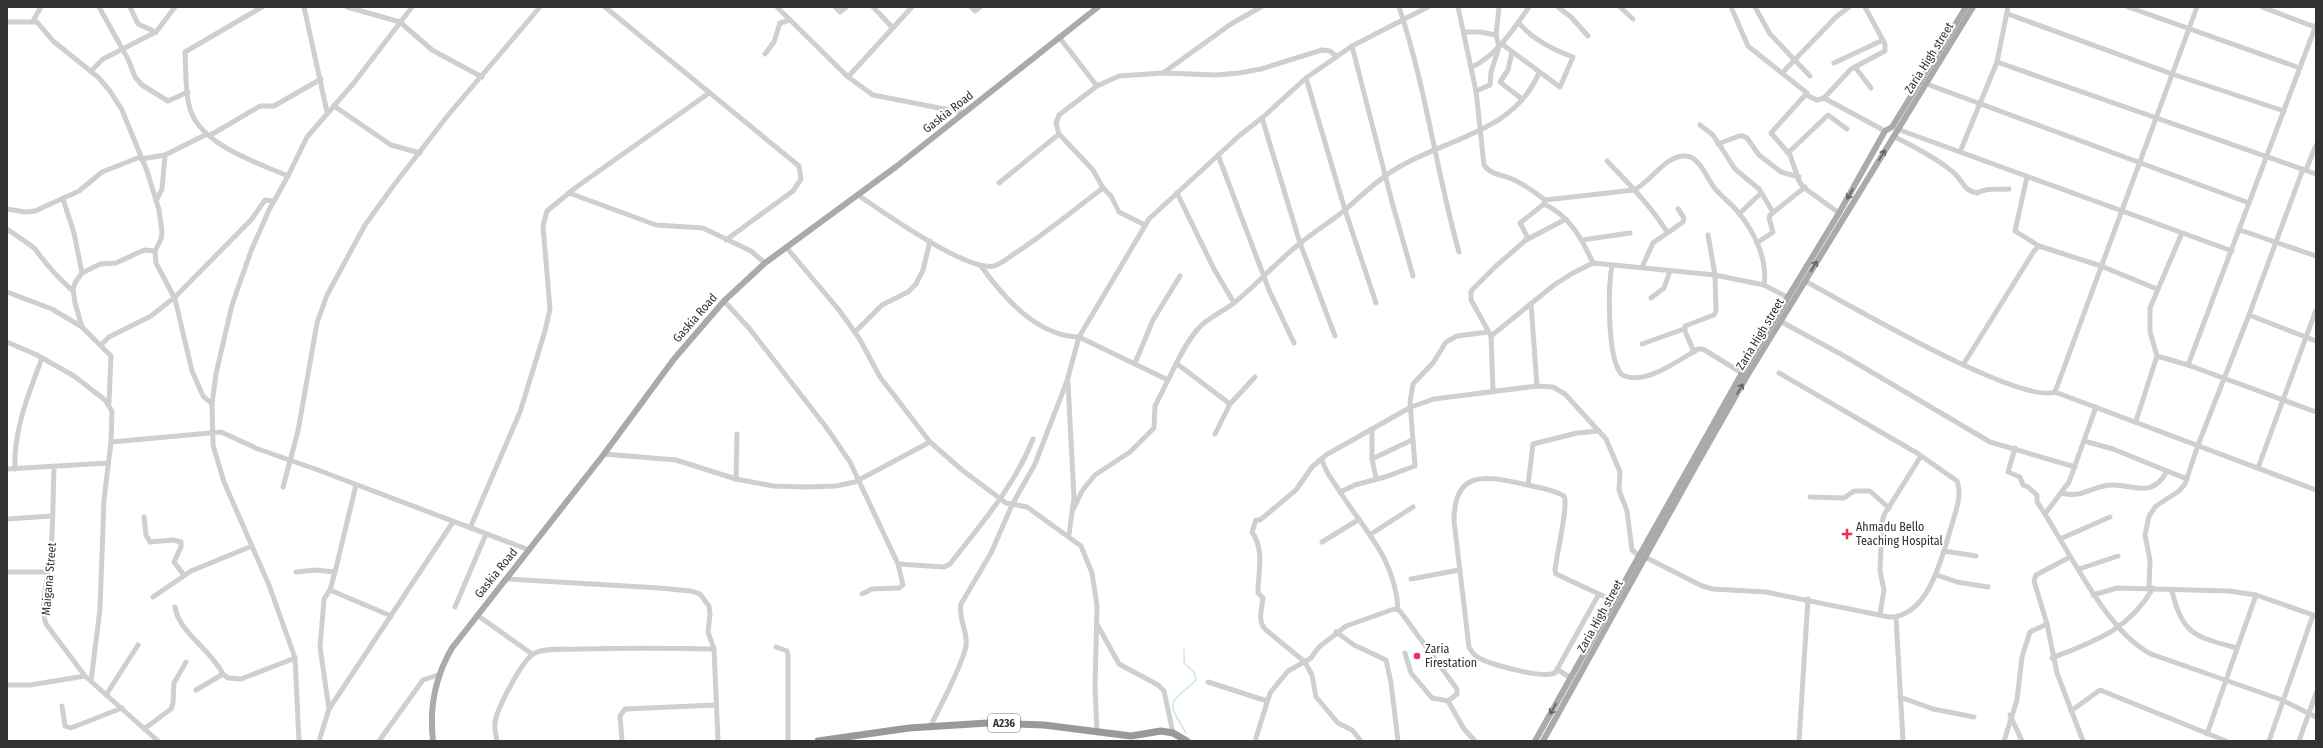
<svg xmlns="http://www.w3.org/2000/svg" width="2323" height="748" font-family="'Fira Sans Condensed',sans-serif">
  <rect width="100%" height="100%" fill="#fff"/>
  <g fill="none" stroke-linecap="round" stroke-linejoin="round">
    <!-- stream -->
    <path stroke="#cbe5ef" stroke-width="1.5" d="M1184,649V663L1194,672L1196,680C1169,706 1165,698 1186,733"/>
    <!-- minor -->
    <g stroke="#cfcfcf" stroke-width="5">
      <polyline points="99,7 128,59 135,77 142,85 168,101 188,92"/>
      <polyline points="130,7 138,24 156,32"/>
      <path d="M262,7L185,52C186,69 185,88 189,105C197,144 256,162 288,176"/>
      <polyline points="304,7 327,112"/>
      <polyline points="347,7 400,22 432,50 482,77"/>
      <polyline points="605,7 799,166 801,179 793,191 726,240"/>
      <polyline points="777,7 848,77 873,95 965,113"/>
      <polyline points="835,7 840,12 846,7"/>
      <polyline points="873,7 893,28"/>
      <polyline points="971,7 975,11 980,7"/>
      <path d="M1399,7C1426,87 1436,171 1459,252"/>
      <path d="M1458,7L1476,91L1484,165C1490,174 1502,175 1512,179C1523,184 1535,192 1545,200L1544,204"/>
      <polyline points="1558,7 1571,17 1588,36"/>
      <polyline points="1620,7 1633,19"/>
      <polyline points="1731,7 1748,46 1807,93 1808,96 1817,100 1824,98 1885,131"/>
      <polyline points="1755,7 1770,34 1810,76"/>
      <polyline points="2128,7 2300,68"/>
      <polyline points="2262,7 2315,27"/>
      <polyline points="2008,14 2172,74 2284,111"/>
      <polyline points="33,21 41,7"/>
      <polyline points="7,22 37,22 53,41 98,77 110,91 122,110 147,171 159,210 162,232 161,239 155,251 156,263 175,299 192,371 203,396 212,404"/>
      <polyline points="1465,32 1480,32 1496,35"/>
      <polyline points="1059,37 1097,86"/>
      <path d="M1502,44L1560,87L1573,57C1554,50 1532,39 1519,23"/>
      <polyline points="1352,46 1392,202 1413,276"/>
      <polyline points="1512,52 1508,70 1500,82 1522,99"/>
      <polyline points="765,54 774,42 780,23 790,20"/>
      <polyline points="1997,62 2316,174"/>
      <polyline points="1834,63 1883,40"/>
      <path d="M1472,67C1497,55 1513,30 1529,7"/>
      <polyline points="1855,67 1871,88"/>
      <polyline points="91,71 103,59 156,32 175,7"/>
      <polyline points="1163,73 1231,24 1261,7"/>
      <polyline points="1782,73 1836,17 1849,7"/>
      <polyline points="848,77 912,7"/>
      <polyline points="1306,78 1345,210 1376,303"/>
      <polyline points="1924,83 2249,203"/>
      <polyline points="1476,91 1490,85 1491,72 1499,47 1496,35 1499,7"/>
      <polyline points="1807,93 1771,133 1790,155 1799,181 1803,187 1839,213"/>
      <polyline points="1824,98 1851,69 1885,51 1885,44 1865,7"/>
      <polyline points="334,106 391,145 420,153"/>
      <polyline points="1262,118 1300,243 1335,336"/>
      <polyline points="1700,125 1713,135 1735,169 1759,189 1773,212"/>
      <polyline points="1897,129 2232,251"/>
      <polyline points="209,136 260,106 274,106 321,79"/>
      <path d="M1893,136C1909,144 1945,163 1957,176C1964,184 1965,191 1977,193C1988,187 1997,190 2009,189"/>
      <polyline points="1718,144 1739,136 1743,136 1747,138 1759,155 1781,172 1799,177"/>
      <polyline points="1960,152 1997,62 2008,7"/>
      <polyline points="1788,153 1828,115 1847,129"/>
      <polyline points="1218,155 1269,290 1294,343"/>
      <polyline points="141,159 165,155"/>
      <path d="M1607,161C1628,183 1651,206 1667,232"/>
      <polyline points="2306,170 2316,145"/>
      <polyline points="2027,177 2015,231 2039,246 2101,266 2157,289"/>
      <polyline points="999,183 1059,134"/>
      <polyline points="569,193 656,225 703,228 751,251 765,263"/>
      <polyline points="1177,193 1214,269 1234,303"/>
      <path d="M858,195C883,212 967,272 994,266C1002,264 1010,256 1017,252C1047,232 1075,209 1103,188"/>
      <polyline points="63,199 74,233 82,273"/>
      <path d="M1545,200L1634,190C1652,181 1666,154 1686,156C1699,157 1706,176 1713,186C1720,196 1731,203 1738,212C1754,231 1768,260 1764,285"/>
      <polyline points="156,201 162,189 165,155 207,134"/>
      <path d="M1544,204C1569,215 1582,239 1593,263"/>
      <polyline points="7,209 25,212 35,211 79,191 102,172 140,157"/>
      <polyline points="1739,214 1761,193"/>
      <polyline points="1145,225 1119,212 1111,196 1103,188 1093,170 1059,134 1056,123 1059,115 1097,86 1119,76 1163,73 1216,75 1239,73 1261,69 1322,50 1330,51 1336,56"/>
      <path d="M7,229C11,232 34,247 35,249C46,264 58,278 73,291"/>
      <polyline points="2240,230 2316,256"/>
      <polyline points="1526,240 1527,236 1520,223 1544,204"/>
      <polyline points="1582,240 1630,233"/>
      <polyline points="1757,243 1773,232 1769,218 1770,215 1805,187"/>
      <polyline points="786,247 839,310 859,338 880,377 930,442 962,470 1006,503 1027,507 1081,546 1092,573 1097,606 1095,687 1097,733"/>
      <path d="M1612,265C1608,288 1607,356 1621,374C1642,388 1679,360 1698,349H1703L1745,375"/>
      <path d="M981,266C1004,298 1037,336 1079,337L1168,380C1177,362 1185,344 1197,330C1207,318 1221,313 1234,303C1256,285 1276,263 1299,244C1314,232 1330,222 1345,210C1361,196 1376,181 1394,170C1444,138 1513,134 1539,73"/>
      <polyline points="1642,267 1653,243 1683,222 1684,218 1678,209"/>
      <path d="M1805,281C1846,303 2019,405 2055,392L2316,490"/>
      <polyline points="7,292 52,309 82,327"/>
      <polyline points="1651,298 1664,288 1670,271"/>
      <polyline points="724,301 749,328 826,427 850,462 898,564 903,585 899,588 872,589 862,594"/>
      <polyline points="1531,304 1537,386"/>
      <polyline points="2249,315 2316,341"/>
      <polyline points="1780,321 1846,357 1990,442 2075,467"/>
      <polyline points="855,332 882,305 908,292 916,284 923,270 930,241"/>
      <polyline points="1491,336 1554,285 1573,273 1593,263 1715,275 1764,285 1787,297"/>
      <polyline points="7,342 37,355 74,376 105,400 112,411 111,442 104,500 100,609 91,681"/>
      <polyline points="1642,344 1684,329"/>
      <polyline points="101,345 109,337 151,316 175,297 251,220 265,200 273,201"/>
      <polyline points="1694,352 1685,331 1685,326 1714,315 1716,311 1715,275 1708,235"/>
      <polyline points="2157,356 2188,365 2316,412"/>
      <polyline points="1135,363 1153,320 1180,276"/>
      <polyline points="1176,363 1230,404 1215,434"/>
      <polyline points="1963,365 2034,251 2039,246"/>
      <polyline points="2188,365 2316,25"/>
      <polyline points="1068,383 1074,497 1069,535"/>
      <polyline points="1493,391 1491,336 1471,300 1471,291 1496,266 1526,240 1566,219"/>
      <polyline points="2055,392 2197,7"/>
      <polyline points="109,403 111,356 82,327 75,303 73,289 76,281 82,273 100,264 116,263 144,250 155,251"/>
      <polyline points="1230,404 1255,377"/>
      <polyline points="2136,421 2157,356 2150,332 2150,308 2182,233"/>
      <polyline points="1372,429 1372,459 1376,478"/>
      <polyline points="2084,441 2113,449 2187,479"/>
      <polyline points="111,442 221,432 258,449 318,470 529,550"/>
      <path d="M2015,448L2008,472L2020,477L2023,485L2028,487L2037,495V502C2067,545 2104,630 2151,654L2282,700L2316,717"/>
      <polyline points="604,454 676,460 736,479 773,486 806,487 836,486 855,482 930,442"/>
      <polyline points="1372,459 1412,440"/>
      <path d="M1322,460C1325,472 1334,482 1340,492C1366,532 1395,559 1398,609"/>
      <path d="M54,468C53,496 53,525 51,554C49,575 39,604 46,624L85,676L158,741"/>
      <polyline points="2258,468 2316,310"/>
      <polyline points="7,469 108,463"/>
      <path d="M15,469C13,431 29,393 42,358"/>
      <polyline points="736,479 737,434"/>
      <polyline points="1528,485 1533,444 1577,433 1599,431"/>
      <polyline points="283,487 298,431 317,323 327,295 365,225 394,185 449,114 540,7"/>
      <polyline points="1340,492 1355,485 1385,477 1415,466 1410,402 1413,384 1433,363 1446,342 1457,336 1488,332"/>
      <path d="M2062,493C2080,498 2088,489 2104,486C2129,480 2150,503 2167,471"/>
      <polyline points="1810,497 1844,498 1854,491 1870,491 1889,508"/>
      <polyline points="1073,510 1082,491 1095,475 1130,452 1154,428 1155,406 1168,380"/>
      <polyline points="2045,514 2069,482 2096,407"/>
      <polyline points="144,517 146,535 150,542 173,540 181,542 181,547 174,562 184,575"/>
      <polyline points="7,519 52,516"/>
      <polyline points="470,528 520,412 545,331 550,309 543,226 547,211 575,188 709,93"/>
      <polyline points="1371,534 1413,507"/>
      <polyline points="2060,539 2110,517"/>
      <polyline points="1322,542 1358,520"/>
      <polyline points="1944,551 1976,556"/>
      <path d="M1645,557L1702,586L1713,589L1766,592L1889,617C1928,617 1941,560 1950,531C1954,516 1963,496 1957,481L1917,453L1779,373"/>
      <polyline points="2070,557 2036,575 2034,581 2047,624 2057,673 2083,741"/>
      <path d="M898,564L944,567L950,564C981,524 1014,487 1033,439"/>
      <polyline points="2079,569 2118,556"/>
      <polyline points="7,572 47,572"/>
      <polyline points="296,572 315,570 335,572"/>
      <polyline points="1937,575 1957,582 1988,587"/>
      <polyline points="507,579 659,588 691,591 700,594 709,606 710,614 708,632 714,649 718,741"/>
      <polyline points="1411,579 1459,570"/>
      <polyline points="2149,588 2150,560 2145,535 2149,516 2156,506 2179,491 2185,484 2198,445 2249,315 2303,169"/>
      <polyline points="330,590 391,616"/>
      <path d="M2172,591C2182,635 2196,637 2237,648"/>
      <path d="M1599,594L1555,673C1542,679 1489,664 1477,657C1473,654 1471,651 1469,647L1454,521C1454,469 1486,476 1523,484C1536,487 1553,489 1564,496C1569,504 1556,557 1555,570L1556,574L1614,601"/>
      <polyline points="2093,595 2117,588 2229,591 2256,595 2316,616"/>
      <polyline points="153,597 191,571 252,546"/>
      <path d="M175,607C179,633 210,648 223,674"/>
      <polyline points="455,607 486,534"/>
      <polyline points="477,615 532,654"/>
      <polyline points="1880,615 1884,590 1880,571 1882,522 1884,515 1921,456"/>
      <polyline points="1896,617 1903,741"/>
      <polyline points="1098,626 1119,664 1158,685 1164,691 1173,733"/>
      <polyline points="1336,632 1354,645 1386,660 1391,683 1398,741"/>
      <polyline points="776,647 787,651 788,655 788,741"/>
      <polyline points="1405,653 1411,673 1432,698 1448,701 1464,729 1475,741"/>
      <path d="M2052,658C2095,641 2129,630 2153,588"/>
      <polyline points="1558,670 1571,678"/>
      <polyline points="1208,682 1267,701"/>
      <polyline points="7,685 30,685 85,676"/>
      <polyline points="196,690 223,674 228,678 241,679 295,658"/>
      <polyline points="106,695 138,645"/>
      <polyline points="1900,697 1933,709 1974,717"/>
      <polyline points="62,706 65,726 71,728 122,708"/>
      <polyline points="329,709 453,522"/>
      <polyline points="2071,711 2100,690 2226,741"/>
      <polyline points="2010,715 2022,741"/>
      <path d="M931,725C941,705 962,666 966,646C968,631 958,619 961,604L991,553L1012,505L1035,464L1067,381L1079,337L1149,219L1240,135L1262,118L1306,78L1352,46L1428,7"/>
      <polyline points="144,729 171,709 173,703 174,683 186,662"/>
      <polyline points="2207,734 2256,595"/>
      <polyline points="299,741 295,658 269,585 224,482 213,445 212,404 216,374 232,305 251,251 269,210 288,176 307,137 353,84 412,7"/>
      <polyline points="319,741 329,709 320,647 324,599 330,590 335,572 356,485"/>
      <polyline points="379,741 423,680 438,675"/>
      <path d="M497,741C496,735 494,729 495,723C496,710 523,658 535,653C548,647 566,650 580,649C625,648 669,648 714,649"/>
      <polyline points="622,741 620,716 625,709 716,705"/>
      <polyline points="1255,741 1270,693 1288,671 1311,658 1319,647 1346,626 1394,609 1400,611 1457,689 1457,694 1448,701"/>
      <path d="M1361,741L1352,730L1338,723L1316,697L1312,675L1305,662L1266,630C1257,622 1262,609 1263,598L1258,593C1258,571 1265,551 1252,532L1256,520H1260L1296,490L1312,467L1326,455L1411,407L1434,399L1537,386L1553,387L1565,394L1606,439L1620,472L1619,490L1627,511L1632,550L1639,556"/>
      <polyline points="1799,741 1808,599"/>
      <polyline points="2004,741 2017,700 2022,657 2030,632 2047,624"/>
      <polyline points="2269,741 2313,615"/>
      <polyline points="2299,741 2316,693"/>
    </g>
    <!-- major -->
    <g stroke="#aaa" stroke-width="6">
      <path d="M433,741C429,707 435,677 452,648L604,454L674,359L724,301L765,263L897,166L1098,7"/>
      <polyline points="1535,741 1742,373 1839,213 1885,131 1892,127 1966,7"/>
      <polyline points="1543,741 1698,462 1747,376 1973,7"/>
    </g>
    <!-- highway -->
    <polyline stroke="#999" stroke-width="7" points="818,741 909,728 988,723 1044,725 1131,736 1161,731 1173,733 1187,741"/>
  </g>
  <!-- one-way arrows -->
  <defs><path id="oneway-shaft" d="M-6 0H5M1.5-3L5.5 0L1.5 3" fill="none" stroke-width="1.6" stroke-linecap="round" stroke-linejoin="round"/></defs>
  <g stroke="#626262">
    <use href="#oneway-shaft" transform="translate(1882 155) rotate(-59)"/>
    <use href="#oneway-shaft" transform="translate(1850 194) rotate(119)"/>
    <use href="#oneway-shaft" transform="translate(1814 266) rotate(-59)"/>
    <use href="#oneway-shaft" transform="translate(1740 389) rotate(-60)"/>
    <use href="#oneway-shaft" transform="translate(1553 709) rotate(119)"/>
  </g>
  <!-- markers -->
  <g fill="#ee2e53" stroke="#fff" stroke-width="1.5">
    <path d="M1845 528h4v4h4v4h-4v4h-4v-4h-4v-4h4z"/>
    <circle cx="1417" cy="656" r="4"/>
  </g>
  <g text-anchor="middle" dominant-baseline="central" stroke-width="4" stroke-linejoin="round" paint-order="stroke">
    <!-- shield labels -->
    <rect fill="#fff" stroke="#707070" stroke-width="1" x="988" y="714" width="32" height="18" rx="3"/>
    <g font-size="11" font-weight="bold" fill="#323232">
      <text x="1004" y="723">A236</text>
    </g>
    <!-- street labels -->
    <g font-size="12" fill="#323232" stroke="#fff">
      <text transform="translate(1929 58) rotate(-58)">Zaria High street</text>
      <text transform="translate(948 112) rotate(-38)">Gaskia Road</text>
      <text transform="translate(695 318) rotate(-49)">Gaskia Road</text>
      <text transform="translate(1760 334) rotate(-59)">Zaria High street</text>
      <text transform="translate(496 573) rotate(-51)">Gaskia Road</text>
      <text transform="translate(49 579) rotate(-85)">Maigana Street</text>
      <text transform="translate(1600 616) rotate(-61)">Zaria High street</text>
    </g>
    <!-- poi labels -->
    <g font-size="12" fill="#323232" stroke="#fff" text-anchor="start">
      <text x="1856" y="527">Ahmadu Bello<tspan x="1856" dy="14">Teaching Hospital</tspan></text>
      <text x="1425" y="649">Zaria<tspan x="1425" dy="14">Firestation</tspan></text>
    </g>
  </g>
  <!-- border -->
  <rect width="2323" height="748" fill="none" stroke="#323232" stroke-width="16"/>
</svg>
